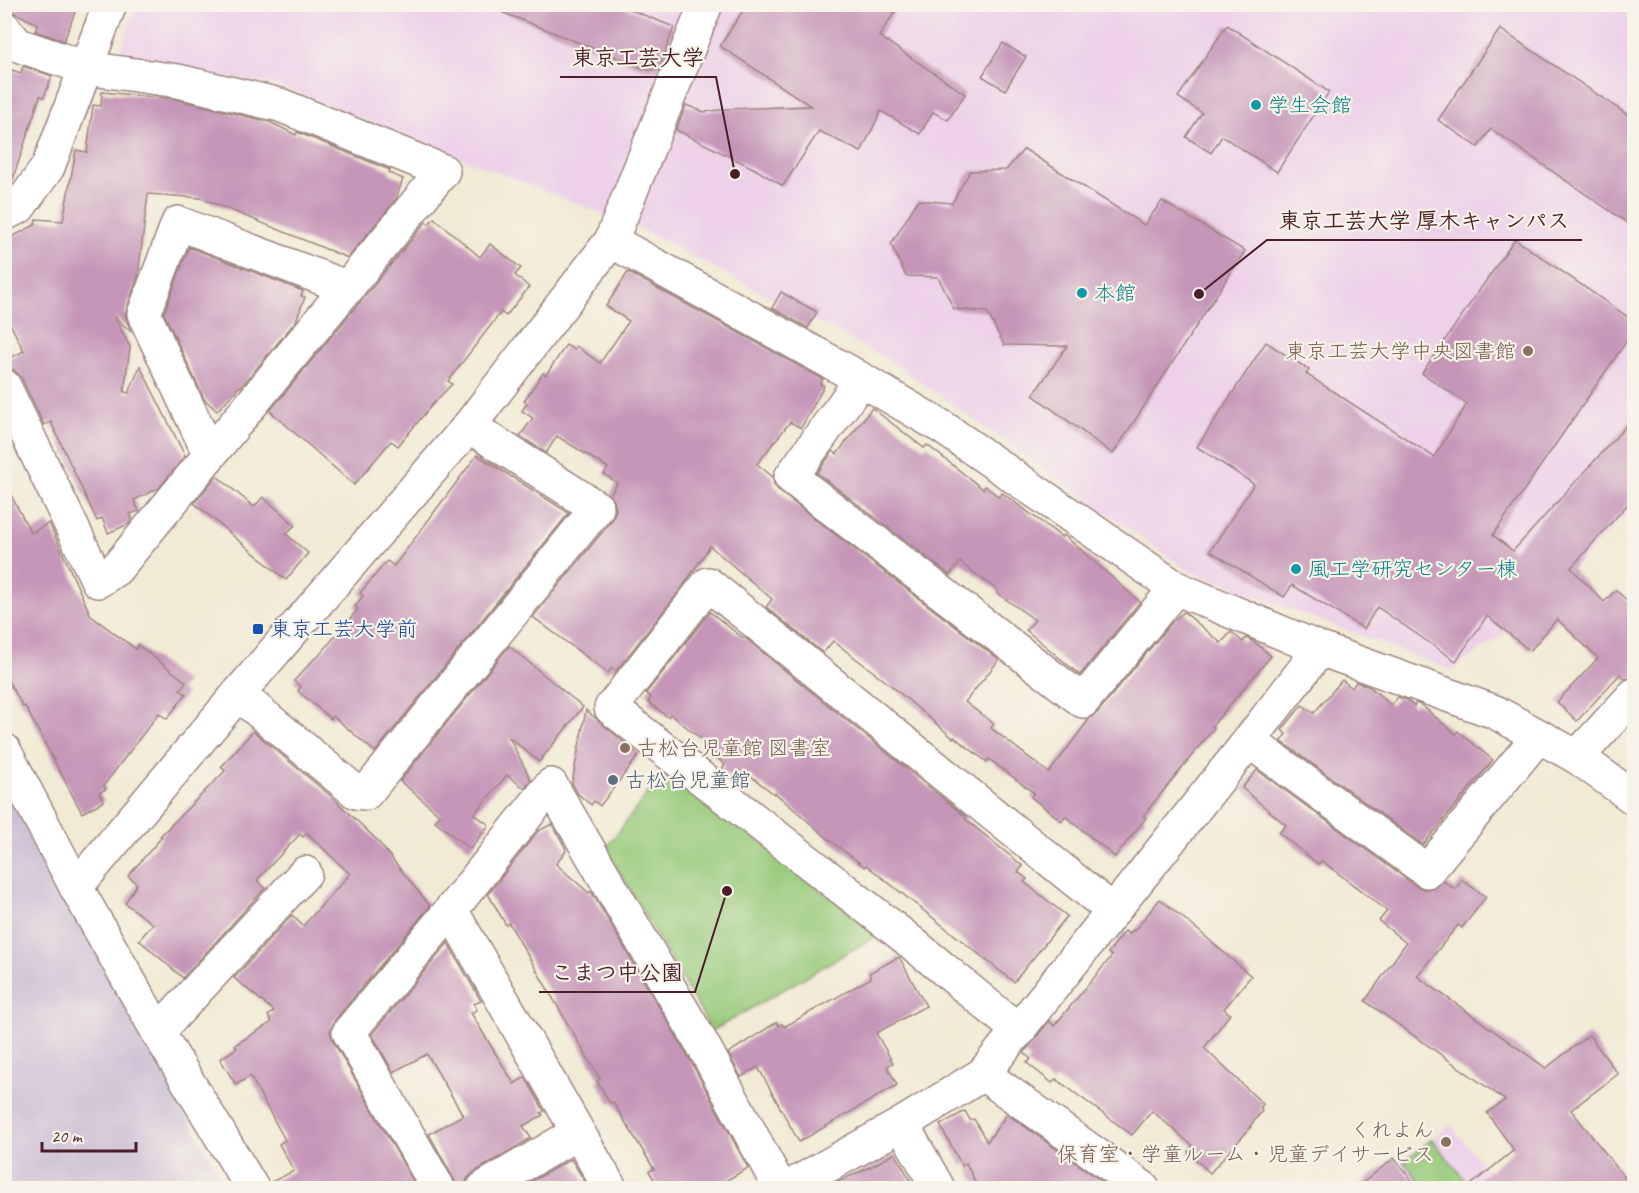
<svg xmlns="http://www.w3.org/2000/svg" width="1639" height="1193" font-family="Caveat,'Klee One',sans-serif">
  <rect width="100%" height="100%" fill="#f7f3e8"/>
  <filter id="ink" filterUnits="userSpaceOnUse"><feTurbulence type="fractalNoise" baseFrequency=".0167" numOctaves="2"/><feDisplacementMap in="SourceGraphic" scale="12" xChannelSelector="R" yChannelSelector="G"/><feConvolveMatrix kernelMatrix="1 2 1 2 8 2 1 2 1" color-interpolation-filters="sRGB"/></filter>
  <filter id="wash" filterUnits="userSpaceOnUse"><feTurbulence type="fractalNoise" baseFrequency=".008" numOctaves="4" result="noise"/><feDisplacementMap in="SourceGraphic" scale="24" xChannelSelector="R" yChannelSelector="G"/><feGaussianBlur stdDeviation="1.35" result="paint"/><feColorMatrix in="noise" values="0 0 0 0 0 0 0 0 0 0 0 0 0 0 0 0 0 1.4 0 .05"/><feComposite in="paint" operator="in"/></filter>
  <g filter="url(#wash)">
    <rect width="100%" height="100%" fill="#f1ead5"/>
    <!-- built -->
    <g fill="#edd1e9">
      <polygon points="137,4 1634,5 1634,505 1525,619 1452,670 1189,571 889,360 639,228 276,85 117,60"/>
      <polygon points="1450,1125 1502,1188 1377,1188 1372,1182 1403,1158 1405,1160"/>
    </g>
    <!-- industrial -->
    <polygon fill="#ccbfd4" points="5,773 226,1188 5,1188"/>
    <!-- green -->
    <g fill="#98cb7b" stroke="#717553" stroke-width="1.5">
      <polygon points="667,768 878,935 712,1031 606,848"/>
      <polygon points="1432,1139 1465,1180 1456,1188 1425,1188 1404,1162"/>
    </g>
    <g id="blocks">
      <!-- building -->
      <g fill="#c596b8">
        <polygon points="4,4 78,4 64,41 35,31 38,24 11,11 4,10"/>
        <polygon points="486,4 616,4 674,27 659,70 648,70 486,6"/>
        <polygon points="747,4 900,4 879,36 965,94 948,120 933,112 920,134 881,111 861,152 819,131 783,186 755,169 676,130 686,105 704,112 727,109 811,106 720,46"/>
        <polygon points="1227,25 1329,92 1277,172 1222,136 1211,153 1186,137 1202,113 1178,97"/>
        <polygon points="1500,29 1635,120 1635,228 1491,129 1478,147 1438,120"/>
        <polygon points="1003,43 1026,57 1005,90 982,76"/>
        <polygon points="23,66 52,76 44,97 40,96 10,188 4,187 4,93 12,70 21,73"/>
        <polygon points="102,92 175,99 270,122 296,135 297,132 390,170 389,173 403,179 396,199 348,258 201,198 148,194 138,276 125,314 131,332 114,316 130,347 124,392 129,393 140,366 185,456 159,488 134,500 139,511 130,514 132,519 129,524 108,533 102,518 97,521 51,422 44,425 21,377 14,370 4,367 4,361 24,351 4,312 4,241 35,225 36,219 63,221 76,150 87,152 93,105 101,106"/>
        <polygon points="1024,149 1144,225 1162,201 1245,251 1113,454 1033,395 1067,346 1004,345 987,312 954,309 938,277 906,276 891,244 918,200 952,203 970,171 1006,170"/>
        <polygon points="434,218 480,257 490,244 521,268 515,275 529,287 506,316 501,312 448,381 452,384 431,406 398,446 391,441 354,485 270,411 426,222 429,224"/>
        <polygon points="1515,239 1635,322 1635,329 1493,535 1513,551 1635,416 1635,496 1571,568 1604,602 1616,590 1635,608 1635,677 1625,679 1620,674 1577,721 1557,702 1598,658 1557,619 1530,651 1487,616 1456,661 1377,607 1364,629 1292,585 1284,597 1210,551 1254,484 1197,447 1266,342 1309,370 1306,374 1434,457 1467,404 1422,373"/>
        <polygon points="189,247 303,291 301,296 305,297 296,321 241,387 240,386 217,411 204,399 164,313"/>
        <polygon points="628,272 823,379 820,384 824,386 801,428 790,422 757,464 773,477 774,485 780,492 999,660 965,702 994,724 991,728 1049,773 1090,718 1097,713 1172,622 1184,612 1221,643 1231,632 1243,642 1246,638 1253,641 1271,656 1212,726 1214,728 1143,816 1146,818 1115,857 1065,816 1062,821 1031,797 1034,793 989,759 987,762 954,737 953,738 888,683 833,641 823,653 766,607 772,599 710,546 681,589 616,671 612,668 608,673 533,617 612,520 616,510 614,501 610,495 617,483 604,474 608,468 557,436 546,453 520,436 533,418 522,411 527,403 524,401 543,373 546,375 566,345 574,350 576,346 600,363 629,321 606,306"/>
        <polygon points="781,292 817,312 808,328 772,308"/>
        <polygon points="872,408 924,448 927,445 983,489 985,486 999,497 1002,493 1062,537 1064,535 1140,602 1080,675 1026,630 1035,620 997,593 998,591 960,562 950,575 817,473 833,451 837,454"/>
        <polygon points="477,455 569,513 375,752 333,716 331,719 298,691 301,687 294,681 315,658 316,659 358,609 355,606 363,596 360,593 387,561 394,566"/>
        <polygon points="217,476 254,507 263,497 295,525 286,534 308,553 286,580 194,503"/>
        <polygon points="4,482 31,533 49,523 91,616 136,649 138,645 186,682 180,690 186,694 167,719 159,713 104,785 106,789 99,793 104,801 82,813 25,706 23,707 4,673"/>
        <polygon points="710,612 743,638 744,637 966,817 965,819 1023,866 1018,872 1027,879 1024,882 1067,916 1014,982 866,865 865,867 831,841 775,793 774,794 748,774 740,785 721,770 725,765 706,748 709,745 670,714 668,717 648,702 651,697 646,693"/>
        <polygon points="509,646 583,707 539,762 509,737 531,780 524,788 507,775 474,814 489,825 470,849 435,821 440,815 400,781"/>
        <polygon points="1342,680 1352,688 1356,682 1370,687 1391,705 1398,697 1407,700 1414,706 1416,703 1421,705 1456,734 1458,731 1493,760 1423,845 1281,741 1286,734 1282,730 1302,705 1314,713"/>
        <polygon points="586,710 639,755 600,806 594,801 591,805 578,794 572,783"/>
        <polygon points="253,731 332,797 376,839 430,906 335,1020 330,1031 333,1041 417,1188 271,1188 269,1183 294,1171 279,1144 285,1140 250,1076 236,1085 220,1059 237,1048 235,1045 272,1022 268,1016 274,1011 234,978 292,915 303,926 350,874 307,833 303,837 300,834 257,880 265,888 183,978 139,940 153,924 125,903 137,884 128,876 162,837 160,836 225,771 221,767"/>
        <polygon points="1257,770 1416,886 1424,889 1433,889 1443,881 1455,889 1462,880 1486,897 1462,928 1458,925 1417,976 1546,1068 1589,1035 1618,1074 1571,1110 1633,1188 1467,1188 1514,1150 1487,1113 1505,1100 1365,1001 1406,943 1379,921 1387,911 1322,861 1318,864 1279,833 1286,825 1242,788"/>
        <polygon points="552,824 565,847 566,851 556,864 589,893 591,891 689,1058 748,1168 713,1188 659,1188 649,1171 654,1169 613,1102 610,1103 597,1081 600,1079 509,923 506,925 488,894 538,831"/>
        <polygon points="1160,899 1199,931 1251,976 1224,1009 1230,1014 1204,1048 1263,1104 1260,1109 1262,1111 1250,1126 1251,1127 1210,1173 1188,1152 1193,1146 1152,1111 1132,1135 1056,1079 1052,1083 1027,1063 1031,1059 1024,1053 1049,1021 1054,1026 1112,956 1108,953 1125,931 1129,934 1133,930 1134,931"/>
        <polygon points="448,943 481,1001 474,1004 477,1010 471,1013 514,1084 525,1077 544,1111 541,1113 543,1115 523,1126 531,1138 474,1172 467,1179 465,1188 457,1188 454,1179 429,1134 463,1115 427,1054 393,1072 372,1034"/>
        <polygon points="899,957 926,1006 876,1033 893,1063 887,1066 897,1085 799,1142 758,1067 741,1077 728,1053 777,1022 779,1026 782,1024 784,1027 871,978 869,973"/>
        <polygon points="965,1111 970,1120 974,1119 987,1142 1007,1114 1111,1188 978,1188 966,1163 962,1166 940,1125"/>
        <polygon points="895,1153 915,1188 825,1188 874,1165"/>
        <polygon points="1394,1158 1418,1188 1356,1188"/>
        <polygon points="571,1159 589,1188 520,1188"/>
      </g>
    </g>
  </g>
  <g filter="url(#ink)">
    <use href="#blocks" fill-opacity="0" stroke="#9e8480" stroke-width="1.5"/>
    <g fill="none" stroke-linecap="round" stroke-linejoin="round">
      <!-- minor casing -->
      <g stroke="#9e8480" stroke-width="36">
        <g id="minor">
          <polyline points="4,28 18,45 86,68 178,81 280,105 443,171 116,569 98,581 4,386"/>
          <polyline points="4,214 19,207 48,167 110,4"/>
          <polyline points="611,241 847,371 942,427 1176,588 1320,649 1495,712 1577,757 1634,798"/>
          <polyline points="861,380 791,477 1083,701 1176,588"/>
          <polyline points="210,455 144,314 178,223 348,288"/>
          <polyline points="238,694 356,792 366,793 597,508 469,426"/>
          <polyline points="1249,741 1427,871 1538,737"/>
          <polyline points="4,750 76,887 158,1032 252,1188"/>
          <polyline points="1577,757 1634,695"/>
          <polyline points="76,887 238,694 469,426 611,241 706,4"/>
          <polyline points="451,910 551,785 705,1049 780,1188"/>
          <polyline points="1019,1031 901,934 611,708 708,584 1113,911"/>
          <polyline points="158,1032 305,873"/>
          <polyline points="983,1074 1143,1188"/>
          <polyline points="902,1124 938,1188"/>
          <polyline points="438,1188 349,1032 451,910 610,1188"/>
          <polyline points="484,1188 577,1133"/>
          <polyline points="788,1188 902,1124 983,1074 1249,741 1320,649"/>
        </g>
      </g>
      <!-- minor -->
      <use href="#minor" stroke="#fff" stroke-width="33"/>
    </g>
  </g>
  <!-- markers -->
  <g fill="#0f9aa8" stroke="#f7f3e8" stroke-width="2">
    <circle cx="1256" cy="105" r="6"/>
    <circle cx="1082" cy="293" r="6"/>
    <circle cx="1296" cy="569" r="6"/>
  </g>
  <g fill="#8d6e63" stroke="#f7f3e8" stroke-width="2">
    <circle cx="1528" cy="351" r="6"/>
    <circle cx="625" cy="748" r="6"/>
    <circle cx="1446" cy="1142" r="6"/>
  </g>
  <rect fill="#1a4fb4" stroke="#f7f3e8" stroke-width="2" x="252" y="623" width="12" height="12" rx="3"/>
  <circle fill="#5c6f8a" stroke="#f7f3e8" stroke-width="2" cx="613" cy="780" r="6"/>
  <g text-anchor="middle" dominant-baseline="central" stroke-width="4.5" stroke-linejoin="round" paint-order="stroke">
    <!-- culture labels -->
    <g font-size="21" fill="#0d838f" stroke="#f7f3e8" text-anchor="start">
      <text x="1268" y="105">学生会館</text>
      <text x="1094" y="293">本館</text>
      <text x="1308" y="569">風工学研究センター棟</text>
    </g>
    <!-- education labels -->
    <g font-size="21" fill="#785e54" stroke="#f7f3e8" text-anchor="end">
      <text x="1516" y="351">東京工芸大学中央図書館</text>
      <text x="637" y="748" text-anchor="start">古松台児童館 図書室</text>
      <text x="1434" y="1130">くれよん<tspan x="1434" dy="24">保育室・学童ルーム・児童デイサービス</tspan></text>
    </g>
    <!-- transit labels -->
    <g font-size="21" fill="#164399" stroke="#f7f3e8" text-anchor="start">
      <text x="270" y="629">東京工芸大学前</text>
    </g>
    <!-- service labels -->
    <g font-size="21" fill="#4e5e75" stroke="#f7f3e8" text-anchor="start">
      <text x="625" y="780">古松台児童館</text>
    </g>
  </g>
  <!-- callouts -->
  <path fill="none" stroke="#4a1f2b" stroke-width="2" d="M735 174L716 77H560M1199 294L1267 240H1582M727 891L695 992H539"/>
  <g fill="#4a1f2b" stroke="#f7f3e8" stroke-width="2">
    <circle cx="735" cy="174" r="6"/>
    <circle cx="1199" cy="294" r="6"/>
    <circle cx="727" cy="891" r="6"/>
  </g>
  <g font-size="22" text-anchor="middle" font-weight="bold" fill="#4a1f2b" stroke="#f7f3e8" stroke-width="4.5" stroke-linejoin="round" paint-order="stroke">
    <text x="638" y="65">東京工芸大学</text>
    <text x="1424" y="228">東京工芸大学 厚木キャンパス</text>
    <text x="617" y="980">こまつ中公園</text>
  </g>
  <!-- margin -->
  <rect width="1639" height="1193" fill="none" stroke="#f7f3e8" stroke-width="24"/>
  <!-- scale -->
  <path d="M42 1142v9h94v-9" fill="none" stroke="#4a1f2b" stroke-width="3"/>
  <text x="51" y="1142" font-size="18" fill="#4a1f2b" stroke="#f7f3e8" stroke-width="4.5" paint-order="stroke">20 m</text>
</svg>
